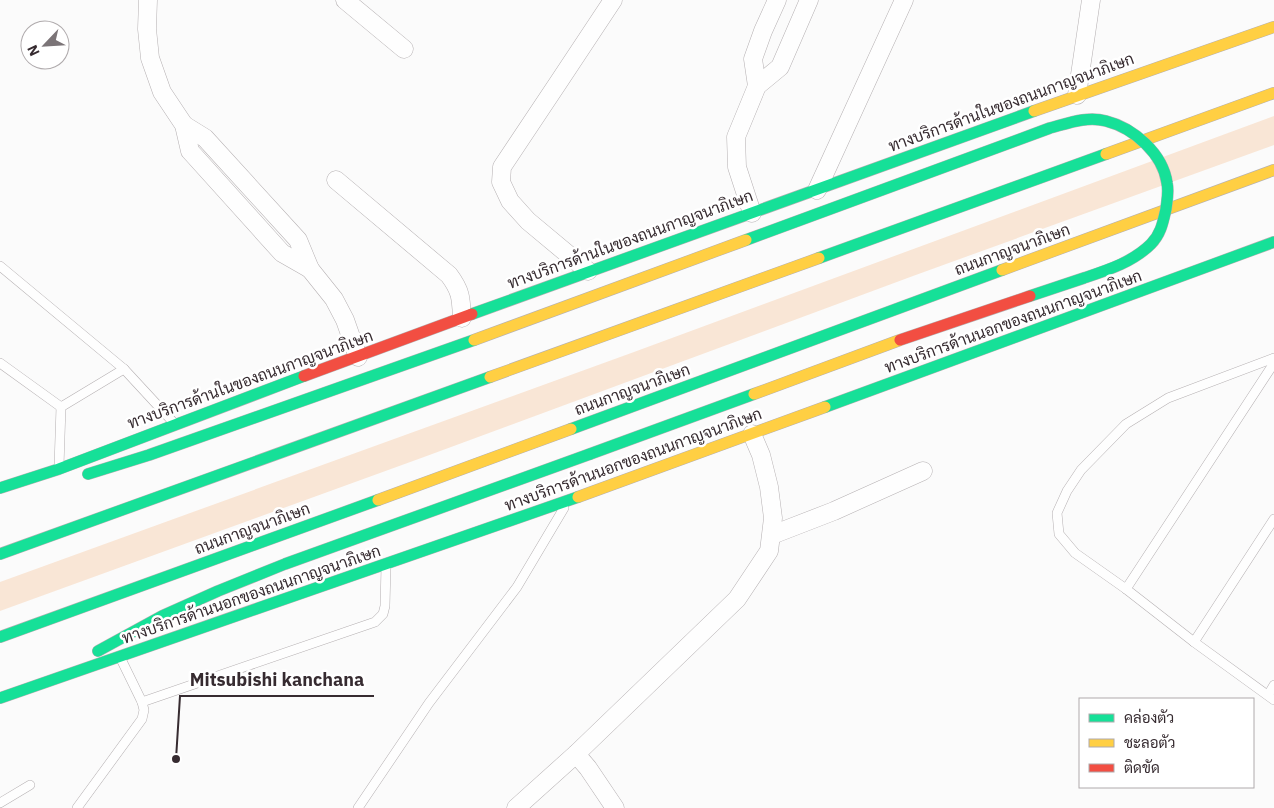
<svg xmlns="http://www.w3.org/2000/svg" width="1274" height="808" font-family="'IBM Plex Sans',Sarabun,sans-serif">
  <rect width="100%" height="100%" fill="#fbfbfb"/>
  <!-- green -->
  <polygon fill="#f9e6d6" points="1274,116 1274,145 913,276 424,457 0,611 0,582 634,352"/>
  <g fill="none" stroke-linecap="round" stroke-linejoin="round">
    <!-- lane casing -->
    <g stroke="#b5b0b2" stroke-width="10">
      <g id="lane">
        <polyline points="0,266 124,369"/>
        <polyline points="1274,358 1168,398 1126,424 1081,470 1067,491 1057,513 1059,534 1075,553 1126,589 1194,642 1274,700"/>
        <polyline points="0,363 61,407"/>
        <polyline points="59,466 61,407 124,369 173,422"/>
        <polyline points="1126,589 1274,363"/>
        <polyline points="1194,642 1274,519"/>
        <polyline points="1268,695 1274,685"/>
        <polyline points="142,702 375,622 383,614 385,606 386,566"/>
        <polyline points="0,803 30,785"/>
        <polyline points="77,808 142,719 144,710 142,702 120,657"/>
        <polyline points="358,808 429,703 517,587 564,508"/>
      </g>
    </g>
    <!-- street casing -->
    <g stroke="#b5b0b2" stroke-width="19">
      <g id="street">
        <polyline points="148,0 147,29 150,58 162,92 184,125 190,151 282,253 310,269"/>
        <polyline points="345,0 404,49"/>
        <polyline points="757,86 753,59 763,31 777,0"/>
        <polyline points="1077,95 1091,0"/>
        <polyline points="184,125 205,138 298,240 310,269 334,299 345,320 358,357"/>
        <path d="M336,180L449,275C461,291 461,298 462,318"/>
        <polyline points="817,190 904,0"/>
        <polyline points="752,213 737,167 736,137 757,86 780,67 809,0"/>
        <polyline points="588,271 528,221 510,201 501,182 502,167 558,83 613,0"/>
        <polyline points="772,535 834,511 923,471"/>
        <polyline points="576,754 588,768 615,808"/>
        <polyline points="516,808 576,754 737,599 769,551 773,518 769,487 761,455 752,434"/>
      </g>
    </g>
    <!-- fast casing -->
    <g stroke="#b5b0b2" stroke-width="12">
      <g id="fast">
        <polyline points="819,258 1106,154"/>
        <polyline points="472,314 1034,111"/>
        <polyline points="825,407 1274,242"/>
        <polyline points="571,429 1002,270"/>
        <polyline points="88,474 149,455 474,340"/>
        <polyline points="0,488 59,469 304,376"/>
        <polyline points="0,554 490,377"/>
        <polyline points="0,637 378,500"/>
        <polyline points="98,651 162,616 218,591 285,564 590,454"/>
        <polyline points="0,698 578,497"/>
      </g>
    </g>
    <!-- slow casing -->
    <g stroke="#b5b0b2" stroke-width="12">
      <g id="slow">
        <polyline points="1034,111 1274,27"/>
        <polyline points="1106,154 1274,93"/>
        <polyline points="1002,270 1274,170"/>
        <polyline points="490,377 819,258"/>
        <polyline points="578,497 825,407"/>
        <polyline points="378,500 571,429"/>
      </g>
    </g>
    <!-- jam casing -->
    <g stroke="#b5b0b2" stroke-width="12">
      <polyline id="jam" points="304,376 472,314"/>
    </g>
    <!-- lane -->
    <use href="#lane" stroke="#fefefe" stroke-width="9"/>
    <!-- street -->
    <use href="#street" stroke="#fefefe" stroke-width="18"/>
    <!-- fast -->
    <use href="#fast" stroke="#16e098" stroke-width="11"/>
    <!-- slow -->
    <use href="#slow" stroke="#ffcf43" stroke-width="11"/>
    <!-- jam -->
    <use href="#jam" stroke="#f24e42" stroke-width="11"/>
    <!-- fast-bridge casing -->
    <g stroke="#b5b0b2" stroke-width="12" stroke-linecap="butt">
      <g id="fast-bridge">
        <path d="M746,240L1050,128C1069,123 1087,116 1106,121C1134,128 1163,154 1167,183C1169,192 1167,200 1166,209C1163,222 1161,234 1151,244C1133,262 1108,270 1084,278C1066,284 1048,290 1030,296"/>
        <polyline points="590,454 754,394"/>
      </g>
    </g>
    <!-- slow-bridge casing -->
    <g stroke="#b5b0b2" stroke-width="12" stroke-linecap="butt">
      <g id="slow-bridge">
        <polyline points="474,340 746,240"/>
        <polyline points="754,394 900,340"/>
      </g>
    </g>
    <!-- jam-bridge casing -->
    <g stroke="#b5b0b2" stroke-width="12" stroke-linecap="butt">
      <polyline id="jam-bridge" points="900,340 1030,296"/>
    </g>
    <!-- fast-bridge -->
    <use href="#fast-bridge" stroke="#16e098" stroke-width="11"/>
    <!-- slow-bridge -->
    <use href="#slow-bridge" stroke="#ffcf43" stroke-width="11"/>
    <!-- jam-bridge -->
    <use href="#jam-bridge" stroke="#f24e42" stroke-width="11"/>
  </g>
  <g text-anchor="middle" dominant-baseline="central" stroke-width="5" stroke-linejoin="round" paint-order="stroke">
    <!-- street labels -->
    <g font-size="16" fill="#362b30" stroke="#fff">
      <text transform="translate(1011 102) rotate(-20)">ทางบริการด้านในของถนนกาญจนาภิเษก</text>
      <text transform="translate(630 239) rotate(-20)">ทางบริการด้านในของถนนกาญจนาภิเษก</text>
      <text transform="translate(1012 249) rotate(-20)">ถนนกาญจนาภิเษก</text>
      <text transform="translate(1013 321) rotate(-20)">ทางบริการด้านนอกของถนนกาญจนาภิเษก</text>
      <text transform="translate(250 379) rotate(-20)">ทางบริการด้านในของถนนกาญจนาภิเษก</text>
      <text transform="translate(632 389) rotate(-20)">ถนนกาญจนาภิเษก</text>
      <text transform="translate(633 459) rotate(-20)">ทางบริการด้านนอกของถนนกาญจนาภิเษก</text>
      <text transform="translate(252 528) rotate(-20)">ถนนกาญจนาภิเษก</text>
      <text transform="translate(251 594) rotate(-19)">ทางบริการด้านนอกของถนนกาญจนาภิเษก</text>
    </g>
  </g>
  <!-- callouts -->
  <path fill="none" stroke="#362b30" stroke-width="2" d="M176 759L180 696H374"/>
  <circle fill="#362b30" stroke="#fff" stroke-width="2" cx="176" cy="759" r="5"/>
  <g font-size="18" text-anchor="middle" font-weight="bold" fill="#362b30" stroke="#fff" stroke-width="5" stroke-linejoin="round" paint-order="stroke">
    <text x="277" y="686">Mitsubishi kanchana</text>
  </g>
  <!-- legend -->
  <rect x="1079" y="698" width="175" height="90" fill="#ffffff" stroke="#afaaac"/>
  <rect x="1089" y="714" width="25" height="8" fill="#16e098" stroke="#afaaac"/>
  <text x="1124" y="723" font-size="15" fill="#362b30">คล่องตัว</text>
  <rect x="1089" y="739" width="25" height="8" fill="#ffcf43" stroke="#afaaac"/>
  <text x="1124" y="748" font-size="15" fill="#362b30">ชะลอตัว</text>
  <rect x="1089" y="764" width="25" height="8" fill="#f24e42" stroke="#afaaac"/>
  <text x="1124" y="773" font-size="15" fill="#362b30">ติดขัด</text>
  <!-- north arrow -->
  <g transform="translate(45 45) rotate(245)"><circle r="24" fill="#ffffff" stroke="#afaaac"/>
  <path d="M0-4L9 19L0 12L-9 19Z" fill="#7b7477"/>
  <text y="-8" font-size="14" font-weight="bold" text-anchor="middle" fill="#362b30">N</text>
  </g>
</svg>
